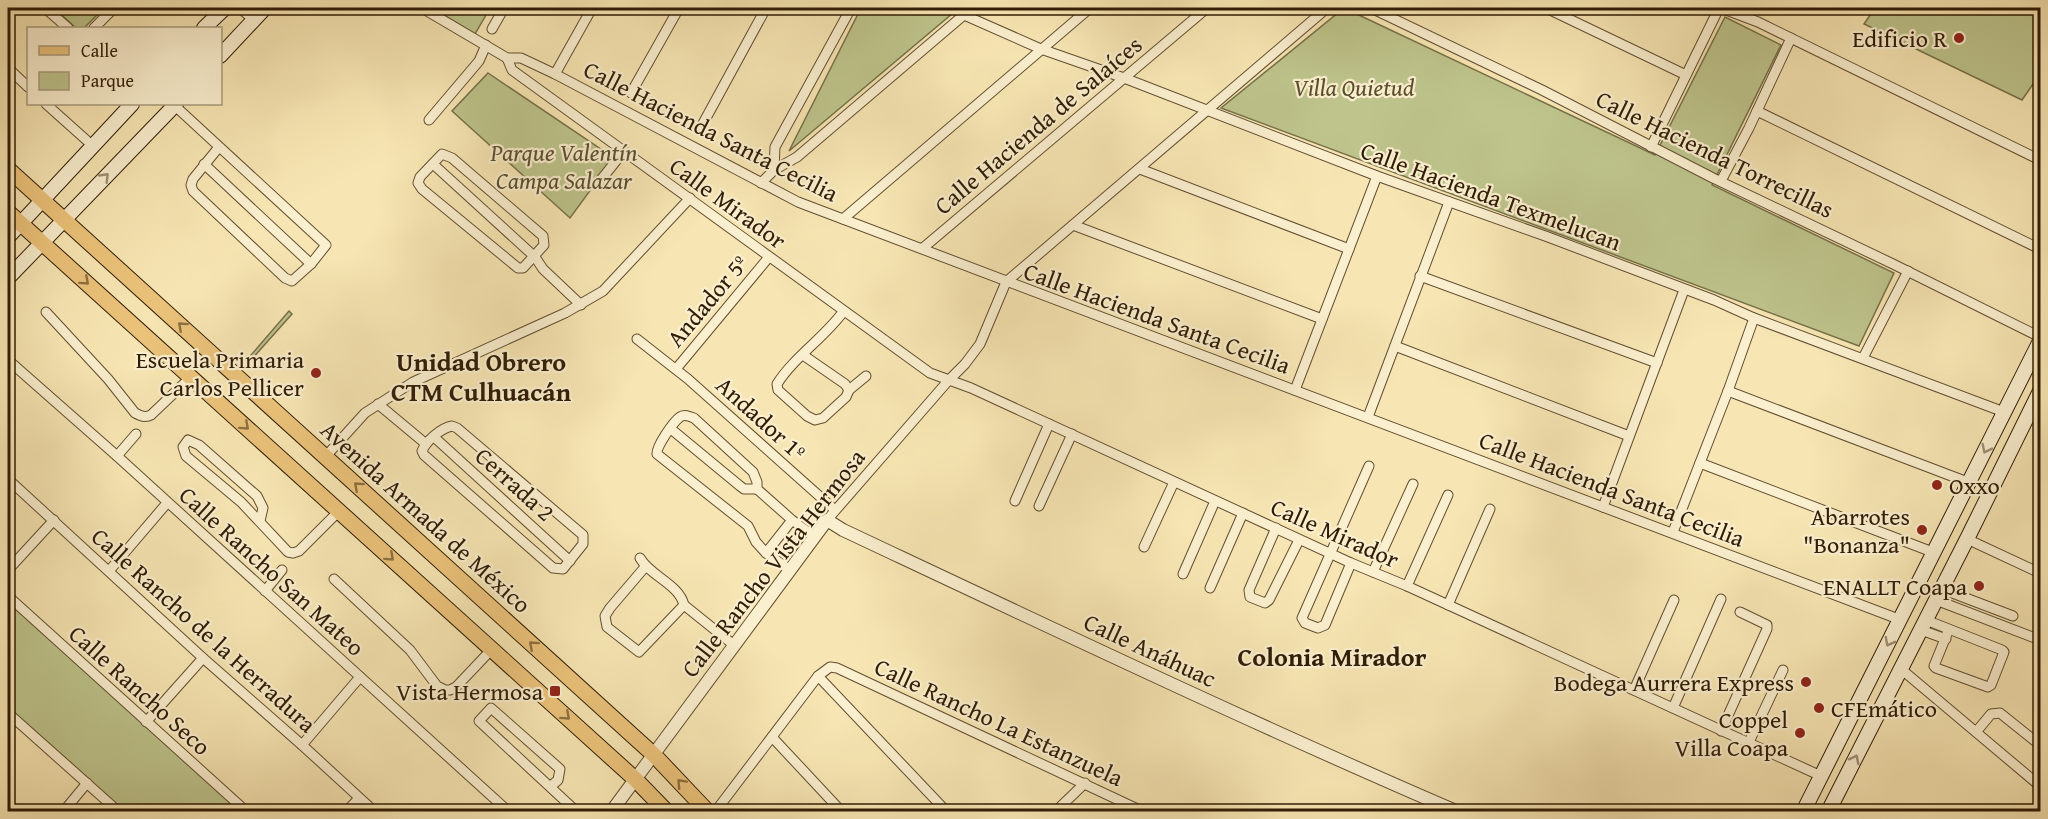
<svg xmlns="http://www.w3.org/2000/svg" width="2048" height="819" font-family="'Gentium Book Plus',serif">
  <rect width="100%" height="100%" fill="#f7e6b3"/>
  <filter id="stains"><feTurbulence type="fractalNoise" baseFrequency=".00333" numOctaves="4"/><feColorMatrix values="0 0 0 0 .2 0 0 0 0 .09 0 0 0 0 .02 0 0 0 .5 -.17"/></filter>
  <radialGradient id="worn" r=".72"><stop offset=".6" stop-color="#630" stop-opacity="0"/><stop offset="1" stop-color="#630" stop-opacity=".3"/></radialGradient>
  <!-- green -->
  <g fill="#bec48c" stroke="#777049" stroke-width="1.5">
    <polygon points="54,8 104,8 84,28 76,28"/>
    <polygon points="432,8 490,8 475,34"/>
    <polygon points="861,8 959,8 789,151"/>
    <polygon points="1344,8 1655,155 1725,17 1781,45 1712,185 1894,273 1859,346 1221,108"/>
    <polygon points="1875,8 2040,8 2040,74 2022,100 1864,24"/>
    <polygon points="488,73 614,158 570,218 452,111"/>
    <polygon points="289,311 292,314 242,370 240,368"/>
    <polygon points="8,602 241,811 123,811 8,707"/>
  </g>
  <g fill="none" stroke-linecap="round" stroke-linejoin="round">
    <!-- minor casing -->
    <g stroke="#624e31" stroke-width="11">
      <g id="minor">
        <polyline points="45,8 68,28"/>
        <polyline points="240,8 254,20"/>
        <polyline points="422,8 507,58 521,58 555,74 798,202 1901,620"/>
        <polyline points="1371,8 1542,90 1713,178 1893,264 2040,337"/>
        <polyline points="1546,8 1686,75"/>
        <polyline points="1721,8 1758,22 2040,160"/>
        <polyline points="964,15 1041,49 1124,78 1377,176 1548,237 1714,300 1754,318 2004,412"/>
        <polyline points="94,28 114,8"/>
        <polyline points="492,29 504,8"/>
        <polyline points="507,58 512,70 930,373 971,388 1351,563 1407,586 1821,776"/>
        <polyline points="8,68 28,87"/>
        <polyline points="555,74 592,8"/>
        <polyline points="631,93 679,8"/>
        <polyline points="46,104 93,146"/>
        <polyline points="174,105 326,245 311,264 292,281 285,278 193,191 191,185 193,179 219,147"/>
        <polyline points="1757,111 2040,249"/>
        <polyline points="429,120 479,61 486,45"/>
        <polyline points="700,129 766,8"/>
        <polyline points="1651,147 1719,8"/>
        <polygon points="442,154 452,158 543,236 544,245 523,268 518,268 422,189 418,183 420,177"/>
        <polyline points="204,164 311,264"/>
        <polyline points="433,164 535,257 543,269 581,305"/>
        <polyline points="1140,169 1349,249"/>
        <polyline points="774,170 775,147 851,8"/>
        <polyline points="600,181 624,151"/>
        <polyline points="1721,181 1749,128 1791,38"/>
        <polyline points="761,183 774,170 797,157 972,8"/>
        <polyline points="843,219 1090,8"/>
        <polyline points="1073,225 1322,319"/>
        <polyline points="923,248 1207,8"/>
        <polyline points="1420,276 1657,363"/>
        <path d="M46,312L108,379L135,413C141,416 145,418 151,415L191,377"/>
        <polyline points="637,339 688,379 835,510"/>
        <polyline points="1395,346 1629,436"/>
        <path d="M803,355L845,384L849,390L846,397L823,418L815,420L807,416L778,390L777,384C794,357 824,338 843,312"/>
        <polyline points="1863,358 1908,271"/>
        <polyline points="8,360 117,456 509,812"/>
        <polyline points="676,369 769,257"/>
        <polyline points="849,390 866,376"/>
        <polyline points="1295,390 1377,176"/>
        <polyline points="1728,391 1970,483"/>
        <polyline points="378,404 426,444"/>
        <polyline points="1368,417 1449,202"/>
        <path d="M452,426L457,428L583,535V544L563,569L553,568L424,455L422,451C426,441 441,428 452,426Z"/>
        <polyline points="671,429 740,486 744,489 757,489"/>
        <polyline points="434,437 570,561"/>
        <polyline points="117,456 136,434"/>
        <polyline points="326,456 365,413 413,382 565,313 603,291 690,198"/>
        <polyline points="1700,463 1935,553"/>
        <polyline points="8,479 203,658 302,745 375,812"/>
        <polyline points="1015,501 1049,424"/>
        <polyline points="1039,506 1072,434"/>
        <polyline points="1603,507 1684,290"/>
        <path d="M792,520L766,553L756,542L748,526L657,454C656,447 673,422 680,417C684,414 689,416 694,418L753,472L757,482V489L792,520L815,537"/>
        <polyline points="827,520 948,381 965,364 980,344 1006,282 1327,8"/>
        <polyline points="260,521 263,508 257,496 199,445 188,440 183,447 186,456 241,502 288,552 293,553 299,551 339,511"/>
        <polyline points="1276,528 1249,590 1250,597 1265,603 1269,600 1299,540"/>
        <polyline points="1673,532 1728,391 1754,318"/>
        <polyline points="1967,539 2040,573"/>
        <polyline points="1144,547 1174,482"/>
        <polyline points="766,553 790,570"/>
        <path d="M640,558C650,576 679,584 684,605L735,646"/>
        <polyline points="1351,563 1325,625 1318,628 1305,623 1302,618 1369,466"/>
        <polyline points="645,567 610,608 605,616 607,627 639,652 684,605"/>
        <polyline points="8,570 54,520"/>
        <polyline points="109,571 167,503"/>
        <polyline points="1373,572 1413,484"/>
        <polyline points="1183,574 1215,501"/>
        <polyline points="334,579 410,650 437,686 445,690 450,690 456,687 492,649"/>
        <polyline points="1407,586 1448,495"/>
        <polyline points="1210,588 1243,513"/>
        <polyline points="1942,589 2013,616"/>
        <polyline points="265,591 282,570"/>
        <polyline points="8,596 247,812"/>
        <polyline points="1936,600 2040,640"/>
        <polyline points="1448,605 1490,509"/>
        <polyline points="1926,620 2002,650 2004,652 1991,685 1988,687 1936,668 1934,666 1949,629"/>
        <polyline points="1921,630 1946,639"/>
        <polyline points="1901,669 2040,786"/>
        <polyline points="818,676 947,812"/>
        <polyline points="1634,690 1674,600"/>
        <polyline points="1673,708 1721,599"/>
        <polyline points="8,713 119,812"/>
        <polyline points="146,722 203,658"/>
        <polyline points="1721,731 1767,629 1767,625 1740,612"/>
        <polyline points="1976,732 1991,714 2000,713 2040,745"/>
        <polyline points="772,737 842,812"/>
        <polyline points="1749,742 1783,670"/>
        <polyline points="302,745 360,677"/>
        <polyline points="550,787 558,780 560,769 491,708 479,721 577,812"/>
        <polyline points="63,812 87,783"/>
        <polyline points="346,812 359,798"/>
        <polyline points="715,812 818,676 830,667 837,668 1144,812"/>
        <polyline points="1055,812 1085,783"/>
      </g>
    </g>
    <!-- tertiary casing -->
    <g stroke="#624e31" stroke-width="14">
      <path id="tertiary" d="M611,812L827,520L843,530C1047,626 1251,723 1458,812"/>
    </g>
    <!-- secondary casing -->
    <g stroke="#301c06" stroke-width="16">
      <g id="secondary">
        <polyline points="204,28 225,8"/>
        <polyline points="220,56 265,8"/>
        <polyline points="8,237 132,104"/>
        <polyline points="8,278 176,104"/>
        <polyline points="1803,812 2040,341"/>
        <polyline points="1828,812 1967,539 2040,391"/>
      </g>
    </g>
    <!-- primary casing -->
    <g stroke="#301c06" stroke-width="17">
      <g id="primary">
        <polyline points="8,169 654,755 708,812"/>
        <polyline points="8,212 635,779 667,812"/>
      </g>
    </g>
    <!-- minor -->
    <use href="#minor" stroke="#faefce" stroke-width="9"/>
    <!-- tertiary -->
    <use href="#tertiary" stroke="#faefce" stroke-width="12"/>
    <!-- secondary -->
    <use href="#secondary" stroke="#faefce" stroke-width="14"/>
    <!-- primary -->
    <use href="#primary" stroke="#ecc37a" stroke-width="15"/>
  </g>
  <!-- one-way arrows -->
  <defs><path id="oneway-chevron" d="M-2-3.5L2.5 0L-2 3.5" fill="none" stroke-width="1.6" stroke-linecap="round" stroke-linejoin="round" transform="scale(1.5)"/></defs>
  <g stroke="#9f9074">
    <use href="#oneway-chevron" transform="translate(105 177) rotate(-46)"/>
    <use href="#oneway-chevron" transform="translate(1986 449) rotate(116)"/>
    <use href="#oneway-chevron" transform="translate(1889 642) rotate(118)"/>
    <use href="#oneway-chevron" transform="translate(1855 759) rotate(-63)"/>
  </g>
  <g stroke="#8e7040">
    <use href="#oneway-chevron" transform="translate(85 281) rotate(42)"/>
    <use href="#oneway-chevron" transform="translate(182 326) rotate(-138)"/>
    <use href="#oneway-chevron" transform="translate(245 426) rotate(42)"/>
    <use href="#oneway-chevron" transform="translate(358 486) rotate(-138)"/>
    <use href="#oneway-chevron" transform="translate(390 557) rotate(42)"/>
    <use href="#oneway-chevron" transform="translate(533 645) rotate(-138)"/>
    <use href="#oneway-chevron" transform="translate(566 716) rotate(42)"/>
    <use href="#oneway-chevron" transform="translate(681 783) rotate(-133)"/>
  </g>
  <!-- markers -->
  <g fill="#8f2418" stroke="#faefce" stroke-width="2">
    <circle cx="1959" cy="38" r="6"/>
    <circle cx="316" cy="373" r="6"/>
    <circle cx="1937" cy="485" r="6"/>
    <circle cx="1922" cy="530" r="6"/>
    <circle cx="1979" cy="586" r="6"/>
    <circle cx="1806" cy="682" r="6"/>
    <rect x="549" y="685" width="12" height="12" rx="3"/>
    <circle cx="1819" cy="708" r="6"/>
    <circle cx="1800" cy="733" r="6"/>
  </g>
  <g text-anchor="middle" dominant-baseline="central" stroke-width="4.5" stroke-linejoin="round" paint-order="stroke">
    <!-- poi labels -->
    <g font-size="24" fill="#301c06" stroke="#faefce" text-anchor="end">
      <text x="1947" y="38">Edificio R</text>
      <text x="304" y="359">Escuela Primaria<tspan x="304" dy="28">Carlos Pellicer</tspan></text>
      <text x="1949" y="485" text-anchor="start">Oxxo</text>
      <text x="1910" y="516">Abarrotes<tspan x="1910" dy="28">"Bonanza"</tspan></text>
      <text x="1967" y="586">ENALLT Coapa</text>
      <text x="1794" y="682">Bodega Aurrera Express</text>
      <text x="543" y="691">Vista Hermosa</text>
      <text x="1831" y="708" text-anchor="start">CFEmático</text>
      <text x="1788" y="719">Coppel<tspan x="1788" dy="28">Villa Coapa</tspan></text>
    </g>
    <!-- park labels -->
    <g font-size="24" font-style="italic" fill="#5b4e2e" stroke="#faefce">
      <text x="1354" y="87">Villa Quietud</text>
      <text x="564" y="152">Parque Valentín<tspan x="564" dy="28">Campa Salazar</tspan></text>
    </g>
    <!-- street labels -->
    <g font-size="24" fill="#301c06" stroke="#faefce">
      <text transform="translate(1038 125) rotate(-40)">Calle Hacienda de Salaíces</text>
      <text transform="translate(711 131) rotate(27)">Calle Hacienda Santa Cecilia</text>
      <text transform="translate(1715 154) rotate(26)">Calle Hacienda Torrecillas</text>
      <text transform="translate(1491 196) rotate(20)">Calle Hacienda Texmelucan</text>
      <text transform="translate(728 203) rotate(36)">Calle Mirador</text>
      <text transform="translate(707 301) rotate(-50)">Andador 5º</text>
      <text transform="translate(1157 318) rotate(20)">Calle Hacienda Santa Cecilia</text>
      <text transform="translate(761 418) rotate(42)">Andador 1º</text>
      <text transform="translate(515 484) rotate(42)">Cerrada 2</text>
      <text transform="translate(1612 489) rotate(21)">Calle Hacienda Santa Cecilia</text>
      <text transform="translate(426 517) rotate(42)">Avenida Armada de México</text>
      <text transform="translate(1335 533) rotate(24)">Calle Mirador</text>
      <text transform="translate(773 563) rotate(-52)">Calle Rancho Vista Hermosa</text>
      <text transform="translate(272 571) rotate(42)">Calle Rancho San Mateo</text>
      <text transform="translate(204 630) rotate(42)">Calle Rancho de la Herradura</text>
      <text transform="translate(1150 650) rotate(25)">Calle Anáhuac</text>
      <text transform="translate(140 690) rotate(42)">Calle Rancho Seco</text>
      <text transform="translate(999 722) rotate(25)">Calle Rancho La Estanzuela</text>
    </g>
    <!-- neighbourhood labels -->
    <g font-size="26" font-weight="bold" fill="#301c06" stroke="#faefce">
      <text x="481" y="361">Unidad Obrero<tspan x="481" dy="30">CTM Culhuacán</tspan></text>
      <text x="1332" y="656">Colonia Mirador</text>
    </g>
  </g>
  <!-- margin -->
  <rect width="2048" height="819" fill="none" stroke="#f7e6b3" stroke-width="30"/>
  <rect x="9" y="9" width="2030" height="801" fill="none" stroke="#301c06" stroke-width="3"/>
  <rect x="15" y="15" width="2018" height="789" fill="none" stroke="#301c06" stroke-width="1.5"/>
  <!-- legend -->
  <rect x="27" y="27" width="195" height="78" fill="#faefce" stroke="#a99b7e" stroke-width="1.5"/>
  <rect x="39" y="46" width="30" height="9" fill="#ecc37a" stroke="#a99b7e" stroke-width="1.5"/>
  <text x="81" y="57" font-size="18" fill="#301c06">Calle</text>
  <rect x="39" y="72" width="30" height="18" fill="#bec48c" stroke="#a99b7e" stroke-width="1.5"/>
  <text x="81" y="87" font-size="18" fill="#301c06">Parque</text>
  <rect width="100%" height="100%" filter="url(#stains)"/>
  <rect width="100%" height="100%" fill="url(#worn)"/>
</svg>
